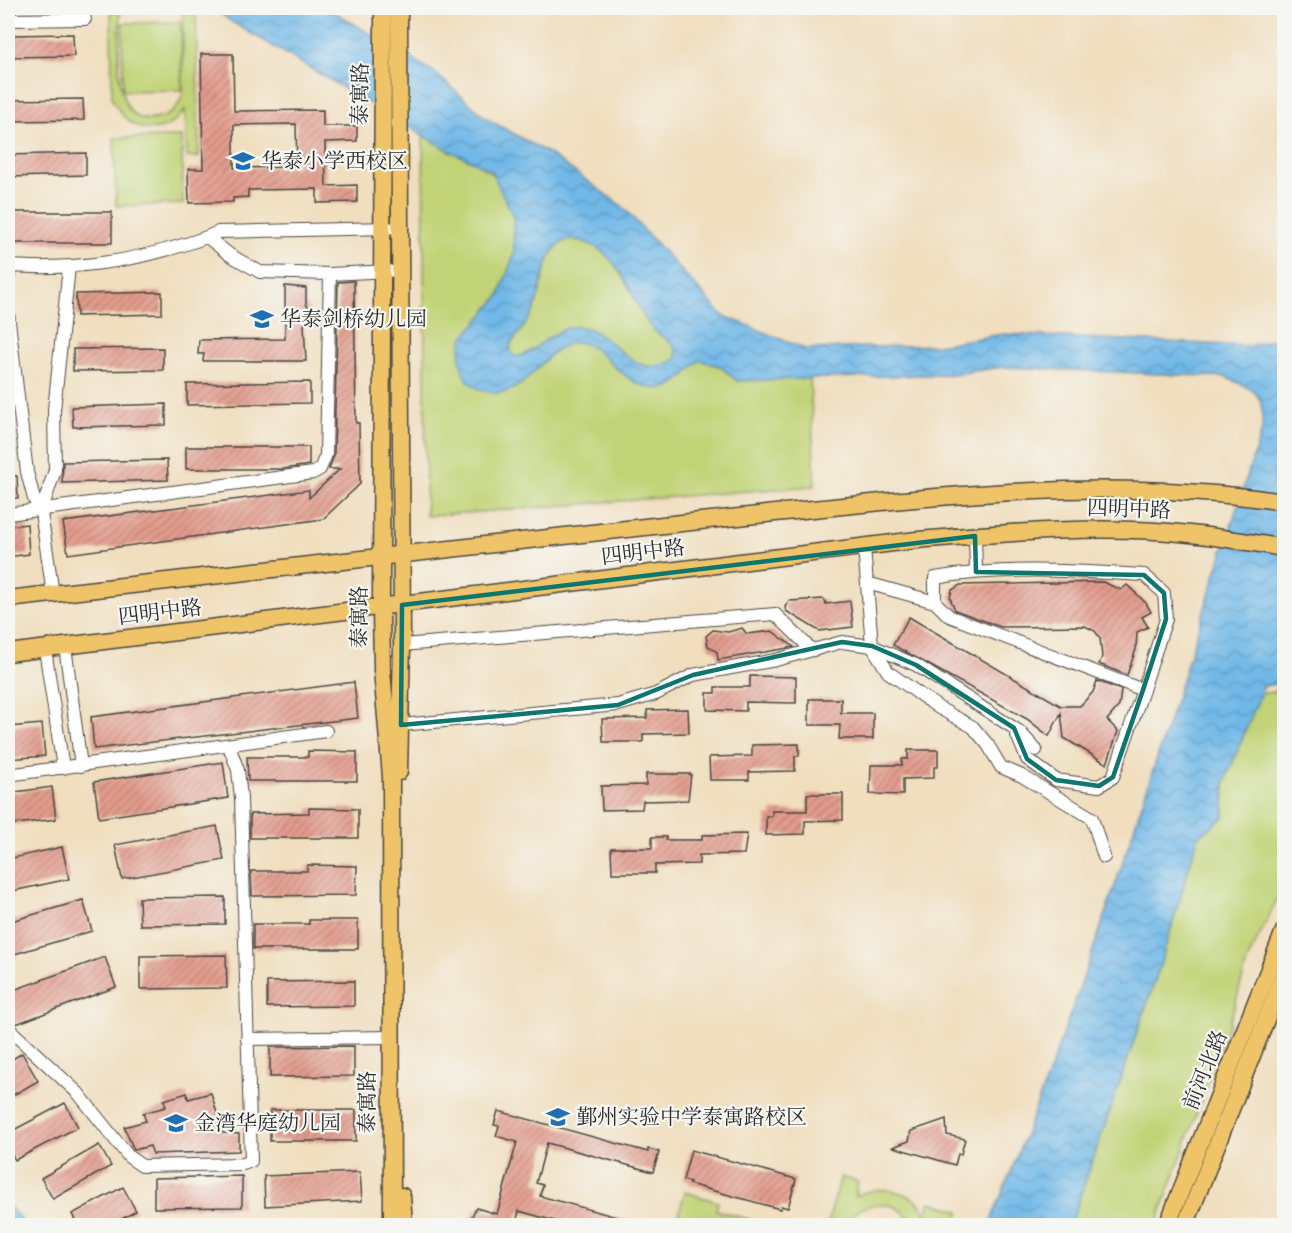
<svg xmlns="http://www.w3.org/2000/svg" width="1292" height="1233" font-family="'IM FELL French Canon','Noto Serif SC',serif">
  <defs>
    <pattern id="water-waves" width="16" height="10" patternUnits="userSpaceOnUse" patternTransform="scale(1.5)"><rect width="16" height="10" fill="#70b8e8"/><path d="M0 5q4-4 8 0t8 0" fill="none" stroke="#5c96bc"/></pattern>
    <pattern id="building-hatch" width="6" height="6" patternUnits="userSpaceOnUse" patternTransform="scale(1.5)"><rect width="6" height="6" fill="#e39c8d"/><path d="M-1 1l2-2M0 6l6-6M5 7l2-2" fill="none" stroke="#b87f73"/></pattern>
  </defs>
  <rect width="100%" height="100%" fill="#f6f6f2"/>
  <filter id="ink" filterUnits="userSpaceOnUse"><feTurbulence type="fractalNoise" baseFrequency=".0167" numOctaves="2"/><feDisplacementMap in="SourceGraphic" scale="12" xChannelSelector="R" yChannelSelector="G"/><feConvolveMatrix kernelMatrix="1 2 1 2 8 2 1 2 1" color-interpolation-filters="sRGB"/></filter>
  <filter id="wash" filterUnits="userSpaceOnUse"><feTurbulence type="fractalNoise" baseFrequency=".008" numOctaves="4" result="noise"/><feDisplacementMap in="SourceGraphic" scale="24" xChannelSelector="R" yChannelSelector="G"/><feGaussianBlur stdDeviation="1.35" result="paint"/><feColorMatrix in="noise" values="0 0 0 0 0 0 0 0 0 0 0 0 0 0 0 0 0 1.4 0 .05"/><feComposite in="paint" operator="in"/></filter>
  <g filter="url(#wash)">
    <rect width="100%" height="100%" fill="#f0debe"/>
    <!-- green -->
    <g fill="#c1d376" stroke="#767f50" stroke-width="1.5">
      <path d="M111,8H122L120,15C120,44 108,132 159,118C173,115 179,106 183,93V16L180,8H196L199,157H187L185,110C161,142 128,132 112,99Z"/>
      <polygon points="181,22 182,90 123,91 122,23"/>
      <polygon points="423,128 597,243 810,374 815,486 426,516"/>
      <polygon points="182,137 183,204 116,206 114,138"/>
      <polygon points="1284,690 1284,885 1248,959 1229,1025 1156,1225 1070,1226 1160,966 1198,837 1224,817 1225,781 1260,694"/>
      <path d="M841,1177L858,1182L855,1196C877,1185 916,1189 926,1214L930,1202L960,1211L956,1225H914C896,1196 863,1199 844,1225H827Z"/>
      <polygon points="685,1192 718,1202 716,1210 769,1225 675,1225"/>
    </g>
    <!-- water -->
    <g fill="url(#water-waves)" stroke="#4e728a" stroke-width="1.5" fill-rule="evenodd">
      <path d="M213,8H328L434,72L486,118L551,155L622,206L722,315L805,349L937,345L1003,334L1249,346L1273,340L1284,332V636L1280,648L1284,653V683L1264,686L1225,781L1224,817L1198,837L1160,966L1070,1225H989C1097,966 1175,697 1262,430C1264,392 1259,392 1225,377L1002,367L955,374L737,381L721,367L700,360C691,368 680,383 669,387C644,395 621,373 605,358C597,351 592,345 582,343C542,338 531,405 484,391C475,388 468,383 464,374C459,361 459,351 463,338L499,296L514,254L513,216L491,170L448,150L232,22ZM570,239C618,243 628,293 649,325C656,336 681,342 676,359C632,385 615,332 581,327C552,323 530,363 512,355L510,345C517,335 526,325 532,314C545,291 540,248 570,239Z"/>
      <polygon points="8,1205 26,1225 8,1225"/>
    </g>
    <g id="blocks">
      <!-- building -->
      <g fill="url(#building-hatch)" fill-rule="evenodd">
        <polygon points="73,34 74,56 8,57 8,35"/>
        <path d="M201,54H233L234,111L323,110V126H357V141L325,142L326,186L357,185V202L317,203V189L248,190V197L233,198V202L189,203L188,169H203ZM296,124L297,167L234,168V125Z"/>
        <polygon points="83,99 84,120 8,121 8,100"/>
        <polygon points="86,153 86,175 8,177 8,155"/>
        <polygon points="8,212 112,212 112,243 11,243 11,230 8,230"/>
        <polygon points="354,281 356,423 359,423 360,484 323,519 68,554 63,522 309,490 309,498 340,469 329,469 334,455 338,282"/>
        <polygon points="285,286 306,288 306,304 311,312 304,325 306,361 203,361 204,354 198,354 199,340 285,339"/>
        <polygon points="162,292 162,314 77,316 76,294"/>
        <polygon points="163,348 163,370 73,371 73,349"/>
        <polygon points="310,382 310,403 187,405 187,384"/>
        <polygon points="166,404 166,425 73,427 72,407"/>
        <polygon points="186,447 309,447 309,465 283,469 186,469"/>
        <polygon points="167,460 168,480 62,483 63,462"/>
        <polygon points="8,476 17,476 18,498 8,498"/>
        <polygon points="27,524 29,554 8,557 8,526"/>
        <polygon points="1103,582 1121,590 1127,585 1146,603 1151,612 1142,617 1148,627 1137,632 1136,649 1127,675 1099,664 1102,657 1100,638 1095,631 1085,626 1001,627 955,610 950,598 952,590 960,585"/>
        <polygon points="824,599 826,604 850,601 853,627 819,631 786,611 785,607 789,601"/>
        <polygon points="909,617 1061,706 1080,706 1093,692 1097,681 1121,690 1119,706 1107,720 1118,731 1107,764 1064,738 1061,713 1049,736 1027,719 893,645"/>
        <polygon points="742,628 747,634 772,631 794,647 718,660 717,652 708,646 706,636 713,630 728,632"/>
        <polygon points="750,676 796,677 796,703 746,702 746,711 707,710 707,693 715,693 715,687 750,687"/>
        <polygon points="354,682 358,718 94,749 91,717"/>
        <polygon points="809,699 841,699 841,713 873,713 873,739 839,739 840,725 809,725"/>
        <polygon points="688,709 689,733 643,734 643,742 603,742 602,719 647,718 647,710"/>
        <polygon points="42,724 45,756 8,759 8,727"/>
        <polygon points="799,744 799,756 795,756 795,771 749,772 749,780 710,780 709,757 752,756 752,745"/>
        <polygon points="908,750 938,750 938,767 934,767 934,778 903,779 903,795 870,794 871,765 902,765 902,759 908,759"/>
        <polygon points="308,751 357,752 357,781 248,781 247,757 308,757"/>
        <polygon points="223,762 228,798 99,818 94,782"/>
        <polygon points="646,774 691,774 688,800 643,801 642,809 602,810 601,786 646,785"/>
        <polygon points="52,787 56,819 8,825 8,793"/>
        <polygon points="807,794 843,794 843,820 805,821 805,834 766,835 766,816 772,816 772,811 807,811"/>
        <polygon points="309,808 358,809 358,838 250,838 250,814 309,813"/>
        <polygon points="217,826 224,860 122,879 115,845"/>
        <polygon points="747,834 744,854 699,855 699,864 655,865 655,873 612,873 611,848 652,848 652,837 666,837 666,840 702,840 702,835"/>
        <polygon points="62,847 69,879 8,892 8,859"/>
        <polygon points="307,865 357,866 356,895 252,896 251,871 307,871"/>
        <polygon points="225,897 225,924 140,925 139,898"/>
        <polygon points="83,900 92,931 8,956 8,922"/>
        <polygon points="309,920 358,920 358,949 253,949 253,924 309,924"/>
        <polygon points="226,955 227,988 140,989 140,956"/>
        <polygon points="105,957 116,987 16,1024 8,1001 8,992"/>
        <polygon points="354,981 354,1006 267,1007 267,982"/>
        <polygon points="354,1046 354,1076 270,1077 270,1047"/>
        <polygon points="22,1053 38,1081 8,1098 8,1062"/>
        <polygon points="187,1093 188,1099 211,1093 223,1133 239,1134 239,1151 153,1154 150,1146 134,1150 124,1127 146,1121 143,1113 166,1107 164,1100"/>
        <polygon points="65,1103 78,1127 15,1160 8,1147 8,1133"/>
        <rect x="270" y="1110" width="86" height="31"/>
        <polygon points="498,1111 648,1152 648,1149 659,1152 653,1172 547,1143 536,1183 543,1185 540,1196 635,1222 635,1226 572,1226 519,1211 515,1226 467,1226 476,1208 497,1214 517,1142 496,1136 499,1126 494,1125"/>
        <polygon points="946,1119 947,1135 965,1139 961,1154 958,1154 955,1165 893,1147 909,1141 911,1131"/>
        <polygon points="99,1145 111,1166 53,1199 41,1178"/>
        <polygon points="691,1150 796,1179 788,1208 781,1206 780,1209 689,1184 690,1182 683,1180"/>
        <polygon points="360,1172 362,1201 265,1206 264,1176"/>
        <polygon points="242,1176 242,1207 154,1208 154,1178"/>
        <polygon points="123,1187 136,1211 109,1226 78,1226 72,1214"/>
      </g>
    </g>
  </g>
  <g filter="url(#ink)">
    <use href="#blocks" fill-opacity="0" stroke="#494641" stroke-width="1.5"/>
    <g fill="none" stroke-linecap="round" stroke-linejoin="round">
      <!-- minor casing -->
      <g stroke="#494641" stroke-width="14">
        <g id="minor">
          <polyline points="8,20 85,19"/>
          <path d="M8,264L10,266C79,271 143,260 207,237"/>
          <polyline points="330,274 389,271"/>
          <polyline points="8,280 10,266"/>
          <polyline points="8,313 27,472 34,499 41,512"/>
          <polyline points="8,514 313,473 320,469 326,455 330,274 260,272 230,255 207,237 218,232 389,228"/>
          <polyline points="975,536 976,572"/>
          <polyline points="864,547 872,646 888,672 939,708 973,727 988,745 1001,767 1022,776 1092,818 1104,857"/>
          <polyline points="867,583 935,602"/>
          <polyline points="53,594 41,512 55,470 54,410 69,267"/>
          <polyline points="402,645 775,614 812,650"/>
          <polyline points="65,646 81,766"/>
          <polyline points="45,649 63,768"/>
          <polyline points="401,725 618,705 656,694 693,675 776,660 842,642 872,646 916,665 1020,732 1036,750"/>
          <path d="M1014,728L1027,759L1056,780L1099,786L1113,777L1143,690L1166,619L1164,593L1144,575C1075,571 1004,566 935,578V602L949,616L1143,690"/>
          <polyline points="8,775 326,731"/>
          <polyline points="8,1028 78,1093 129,1157 142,1166 243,1164 251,1161 241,798 238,770 229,746"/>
          <polyline points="247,1039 390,1037"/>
        </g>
      </g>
      <!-- major casing -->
      <g stroke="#494641" stroke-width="19">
        <g id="major">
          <polyline points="383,8 381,608 382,670 391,777 392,1226"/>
          <path d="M8,599C238,572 469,546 700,521C895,501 1089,473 1284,502"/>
          <path d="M8,653L917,540C1007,533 1099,524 1190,534C1221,537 1253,543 1284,548"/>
          <polyline points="399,772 402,645 399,8"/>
          <polyline points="402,1196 404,1226"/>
          <polyline points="1167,1226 1284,931"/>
          <polyline points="1185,1226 1284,974"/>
        </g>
      </g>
      <!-- minor -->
      <use href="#minor" stroke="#fff" stroke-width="12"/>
      <!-- major -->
      <use href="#major" stroke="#efc469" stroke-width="16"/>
    </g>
  </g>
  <!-- marked area -->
  <path fill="none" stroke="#0f766e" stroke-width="4.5" stroke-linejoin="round" d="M975,536L976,572L1144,575L1164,593L1166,619L1143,690L1113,777L1099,786L1056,780L1027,759L1014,728L916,665L872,646L842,642L693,675L618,705L401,725L402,605Z"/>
  <!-- icons -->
  <defs>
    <g id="school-bare" transform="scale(1.8)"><path d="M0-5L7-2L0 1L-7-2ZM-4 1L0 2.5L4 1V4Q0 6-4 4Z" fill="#1f6fb2" stroke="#f6f6f2" stroke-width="2.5" paint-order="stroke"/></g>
  </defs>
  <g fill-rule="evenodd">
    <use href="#school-bare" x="243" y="161"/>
    <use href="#school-bare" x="262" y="319"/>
    <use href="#school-bare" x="558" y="1117"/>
    <use href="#school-bare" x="176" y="1123"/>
  </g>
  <g text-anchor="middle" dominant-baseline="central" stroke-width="4.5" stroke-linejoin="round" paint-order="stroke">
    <!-- street labels -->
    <g font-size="21" fill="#2b2b2b" stroke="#f6f6f2">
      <text transform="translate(360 94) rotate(-89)">泰寓路</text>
      <text transform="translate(1129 509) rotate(2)">四明中路</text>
      <text transform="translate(643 552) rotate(-7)">四明中路</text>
      <text transform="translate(160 612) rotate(-7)">四明中路</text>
      <text transform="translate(359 617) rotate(-90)">泰寓路</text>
      <text transform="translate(1205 1070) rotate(-68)">前河北路</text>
      <text transform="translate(367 1102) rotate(-90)">泰寓路</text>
    </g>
    <!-- poi labels -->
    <g font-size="21" fill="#2b2b2b" stroke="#f6f6f2" text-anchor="start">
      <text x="261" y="161">华泰小学西校区</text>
      <text x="280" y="319">华泰剑桥幼儿园</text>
      <text x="576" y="1117">鄞州实验中学泰寓路校区</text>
      <text x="194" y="1123">金湾华庭幼儿园</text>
    </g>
  </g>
  <!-- margin -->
  <rect width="1292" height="1233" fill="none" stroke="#f6f6f2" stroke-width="30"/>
</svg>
